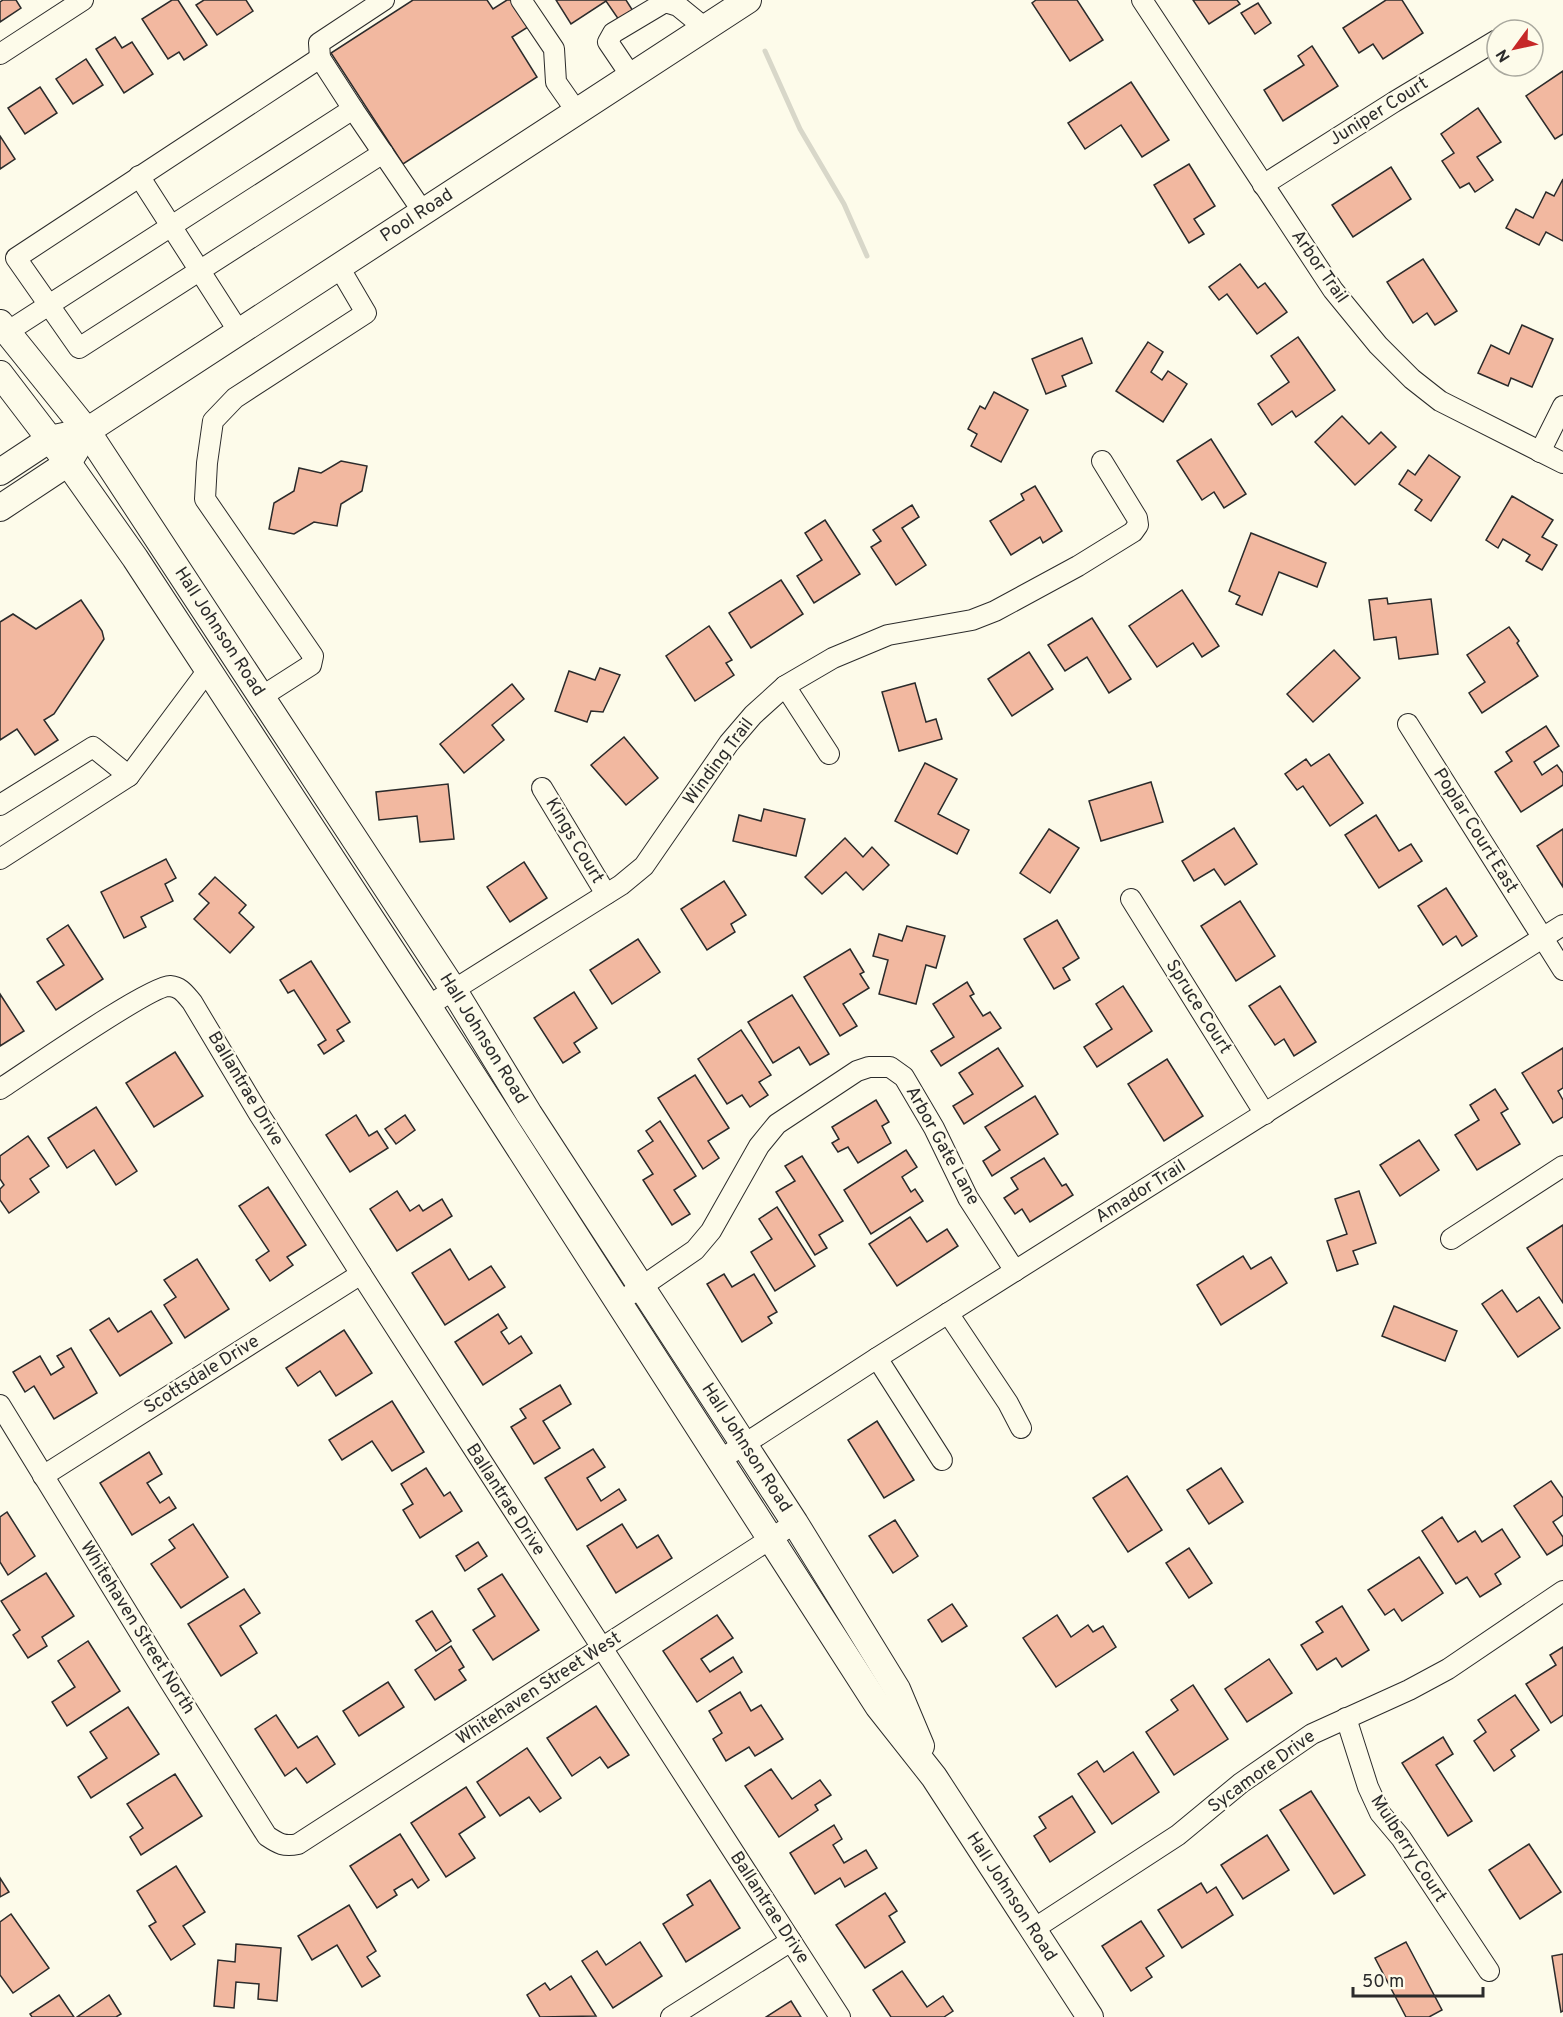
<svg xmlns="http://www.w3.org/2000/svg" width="1563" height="2017" font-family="Overpass,sans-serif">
  <rect width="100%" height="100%" fill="#fdfbea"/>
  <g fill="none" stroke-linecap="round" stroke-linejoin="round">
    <!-- stream -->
    <polyline stroke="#d8d7c9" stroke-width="5" points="765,51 800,129 844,204 867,256"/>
  </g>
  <!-- building -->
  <g fill="#f2b8a0" stroke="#2b2b2b" stroke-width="1.5">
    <polygon points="3,0 16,0 21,8 0,22 0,2"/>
    <polygon points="172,0 178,0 207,45 184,60 179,52 168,59 142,19"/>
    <polygon points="204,0 246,0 253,11 217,35 196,5"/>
    <polygon points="413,0 487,0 493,9 507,0 511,0 528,27 512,37 537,77 403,164 331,53"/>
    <polygon points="556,0 626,0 633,11 619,20 606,1 571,24"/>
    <polygon points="1036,0 1077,0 1103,40 1070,61 1032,3"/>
    <polygon points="1193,0 1237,0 1240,4 1209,24"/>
    <polygon points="1386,0 1402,0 1423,33 1383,59 1373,44 1359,53 1343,28"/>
    <polygon points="1258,3 1271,23 1255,34 1241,13"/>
    <polygon points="115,37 122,48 132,42 153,74 124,93 96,49"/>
    <polygon points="1312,46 1338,86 1283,121 1264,90 1304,65 1298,56"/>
    <polygon points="86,59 103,85 73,104 56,79"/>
    <polygon points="1563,71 1563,134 1555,139 1526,96"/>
    <polygon points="1131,82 1169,140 1142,157 1121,125 1085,149 1068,123"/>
    <polygon points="40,87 57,113 25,134 8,108"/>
    <polygon points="1478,108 1501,142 1477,157 1493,180 1475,192 1469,183 1460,188 1442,161 1454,153 1441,134"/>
    <polygon points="0,136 15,159 0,169"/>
    <polygon points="1189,164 1215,206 1194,219 1204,234 1189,243 1154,185"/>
    <polygon points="1391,167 1411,199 1353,237 1332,205"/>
    <polygon points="1563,179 1563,241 1546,232 1539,245 1506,228 1516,209 1533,218 1546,192 1554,196"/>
    <polygon points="1423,259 1457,311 1435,325 1427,313 1413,323 1387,282"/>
    <polygon points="1240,264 1258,288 1265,283 1287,312 1257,334 1227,294 1219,300 1209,287"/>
    <polygon points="1522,325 1553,339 1532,387 1511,378 1508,386 1478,373 1491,345 1509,354"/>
    <polygon points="1298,337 1335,390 1296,417 1292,411 1272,425 1258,404 1289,382 1271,356"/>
    <polygon points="1082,338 1092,363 1062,376 1066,386 1046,394 1032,359"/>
    <polygon points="1148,342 1163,352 1151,372 1162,380 1168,371 1187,384 1163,422 1116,391"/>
    <polygon points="994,392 1028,410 1001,462 971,446 977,434 968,429 980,406 985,409"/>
    <polygon points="1342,416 1369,444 1381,432 1396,447 1355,485 1315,442"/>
    <polygon points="1211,439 1246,494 1224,508 1214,492 1202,500 1177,461"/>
    <polygon points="1429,455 1460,477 1431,521 1415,510 1422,500 1399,484 1408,470 1415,475"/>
    <polygon points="341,461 367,466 362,491 341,504 337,526 314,522 294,534 269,529 274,503 294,491 299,468 321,473"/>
    <polygon points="1035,486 1062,531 1043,543 1040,537 1011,555 990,521 1024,500 1021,494"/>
    <polygon points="1512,496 1553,520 1542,537 1557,545 1542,570 1526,561 1530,555 1503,539 1498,548 1486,540"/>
    <polygon points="912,505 919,517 902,528 926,565 896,585 871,547 881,541 873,530"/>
    <polygon points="825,520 860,574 814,603 797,576 822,560 805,533"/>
    <polygon points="1251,533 1326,563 1317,587 1279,572 1262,615 1236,604 1240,596 1229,591"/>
    <polygon points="781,580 803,614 751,648 729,613"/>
    <polygon points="1182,590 1219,646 1202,657 1193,643 1157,667 1129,626"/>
    <polygon points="1387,598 1388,604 1431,599 1438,654 1399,659 1396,637 1374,640 1369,600"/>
    <polygon points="81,600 102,631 104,639 54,714 44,720 58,740 35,755 17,729 0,740 0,622 13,614 36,629"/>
    <polygon points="1092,618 1131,679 1109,693 1087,657 1065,671 1048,645"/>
    <polygon points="709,626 732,660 726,663 734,675 695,701 666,656"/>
    <polygon points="1509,627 1519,641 1517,643 1538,676 1482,713 1469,693 1485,682 1467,655"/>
    <polygon points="1334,650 1360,678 1313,722 1287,694"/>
    <polygon points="1029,652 1053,689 1012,716 988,679"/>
    <polygon points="600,668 620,675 603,712 591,711 587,722 555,711 569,671 595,680"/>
    <polygon points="915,683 926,722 936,719 942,739 899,751 882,692"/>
    <polygon points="512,684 524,699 492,725 504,740 464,773 440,744"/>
    <polygon points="1546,726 1559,746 1534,762 1542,775 1557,765 1563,773 1563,785 1521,812 1495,772 1512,761 1506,752"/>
    <polygon points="624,737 658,778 626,805 591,765"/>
    <polygon points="1329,754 1363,803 1330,826 1303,786 1297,790 1285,774 1306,759 1311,766"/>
    <polygon points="925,763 957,779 938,814 969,830 957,854 895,821"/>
    <polygon points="1151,782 1163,822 1101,841 1089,801"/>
    <polygon points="448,784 454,839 420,842 417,816 379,820 376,792"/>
    <polygon points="764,809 805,819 796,856 733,841 739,815 761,821"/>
    <polygon points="1376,815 1399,851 1411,844 1422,861 1379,888 1345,835"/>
    <polygon points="1234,828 1257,864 1225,885 1214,869 1194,881 1182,861"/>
    <polygon points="1049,829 1079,848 1050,893 1020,873"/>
    <polygon points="1563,829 1563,887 1537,846"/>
    <polygon points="845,838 863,857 872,847 889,865 863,890 846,872 822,894 805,877"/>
    <polygon points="166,859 176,878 165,884 173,901 141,917 146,927 124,938 101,892"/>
    <polygon points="524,862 547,898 510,922 487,887"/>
    <polygon points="215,877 246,905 239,913 254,927 230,953 194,919 209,903 199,894"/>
    <polygon points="724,881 746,915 731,924 735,932 707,950 681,909"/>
    <polygon points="1446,888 1477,936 1462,946 1456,936 1443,945 1418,906"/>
    <polygon points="1240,901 1275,956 1236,981 1201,926"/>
    <polygon points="1057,920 1079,958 1063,968 1070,980 1054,989 1024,939"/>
    <polygon points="68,925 103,979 56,1010 37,982 64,965 47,939"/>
    <polygon points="907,926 945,936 936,968 926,965 916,1004 879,994 888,960 873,956 879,934 902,941"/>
    <polygon points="638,939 660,972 612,1004 590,970"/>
    <polygon points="850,949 864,972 860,974 869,988 843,1004 857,1026 840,1036 804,977"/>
    <polygon points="311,961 350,1022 337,1030 344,1041 324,1054 318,1045 326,1040 294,990 288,993 280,980"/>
    <polygon points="967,982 974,994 970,996 983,1016 990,1012 1001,1028 941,1066 931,1051 954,1037 933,1004"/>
    <polygon points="1123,986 1152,1031 1097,1067 1084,1047 1112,1029 1096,1004"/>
    <polygon points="1280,986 1316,1042 1294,1056 1284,1039 1275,1045 1249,1006"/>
    <polygon points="574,992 597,1028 574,1043 580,1052 563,1063 534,1018"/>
    <polygon points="0,994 24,1031 0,1046"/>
    <polygon points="792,995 829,1054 810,1065 799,1047 773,1063 748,1022"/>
    <polygon points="741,1030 771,1075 759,1082 768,1095 750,1107 742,1095 727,1104 698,1059"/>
    <polygon points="998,1048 1023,1086 964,1124 953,1106 973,1094 959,1073"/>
    <polygon points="1563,1048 1563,1088 1558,1091 1563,1100 1563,1117 1553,1123 1522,1073"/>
    <polygon points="175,1052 203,1096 154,1127 126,1083"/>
    <polygon points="1167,1059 1203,1116 1164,1141 1128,1084"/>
    <polygon points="695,1075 729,1128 708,1141 719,1158 703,1169 658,1098"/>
    <polygon points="1495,1089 1508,1109 1501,1113 1520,1144 1477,1170 1455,1135 1479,1120 1470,1105"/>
    <polygon points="1035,1096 1058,1134 992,1176 983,1161 1000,1150 985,1127"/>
    <polygon points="876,1100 889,1122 882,1126 891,1143 858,1163 848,1147 838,1152 832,1143 839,1139 832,1127"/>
    <polygon points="96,1107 137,1171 116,1185 94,1150 67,1168 48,1138"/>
    <polygon points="356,1115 369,1136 377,1131 388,1148 350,1172 326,1135"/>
    <polygon points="405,1115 415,1130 396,1144 385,1129"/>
    <polygon points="660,1121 696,1176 674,1190 690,1214 672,1225 643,1180 653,1174 638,1151 653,1141 646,1131"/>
    <polygon points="28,1136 49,1166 30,1179 39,1192 9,1213 0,1200 0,1189 4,1185 0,1179 0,1156"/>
    <polygon points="1419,1140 1439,1170 1400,1196 1380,1165"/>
    <polygon points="906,1150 917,1167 902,1177 911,1192 915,1189 923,1201 871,1234 844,1190"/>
    <polygon points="802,1156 843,1221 819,1235 827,1248 815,1255 776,1192 795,1181 785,1166"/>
    <polygon points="1044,1158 1062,1186 1066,1184 1073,1195 1030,1222 1022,1209 1015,1214 1004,1198 1018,1189 1011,1178"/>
    <polygon points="268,1187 306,1245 287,1257 293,1265 270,1281 256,1260 269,1251 239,1206"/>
    <polygon points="397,1191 410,1211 419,1205 423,1211 442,1199 452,1216 397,1251 370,1209"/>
    <polygon points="1359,1191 1376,1243 1353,1251 1358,1264 1337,1271 1327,1241 1347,1234 1335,1199"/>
    <polygon points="777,1207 815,1266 775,1291 751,1252 772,1239 759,1219"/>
    <polygon points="910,1217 927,1242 947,1229 958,1246 897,1286 869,1244"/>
    <polygon points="1563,1225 1563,1303 1527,1248"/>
    <polygon points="450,1249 469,1280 491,1266 505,1287 445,1325 412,1273"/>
    <polygon points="1243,1256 1251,1269 1271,1257 1287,1283 1221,1325 1197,1285"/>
    <polygon points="197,1259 229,1309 185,1338 164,1305 176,1297 164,1280"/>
    <polygon points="724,1274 732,1287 754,1274 777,1312 768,1317 772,1323 742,1342 707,1284"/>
    <polygon points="1502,1290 1517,1312 1539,1297 1560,1328 1518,1357 1482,1304"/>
    <polygon points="1394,1306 1457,1331 1445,1361 1382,1336"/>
    <polygon points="151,1311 172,1343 120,1376 90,1330 109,1318 118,1332"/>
    <polygon points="498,1314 507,1328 501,1332 509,1344 521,1336 532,1353 483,1385 455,1342"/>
    <polygon points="344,1330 372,1373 336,1396 320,1371 298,1386 286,1368"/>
    <polygon points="71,1348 97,1393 54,1419 34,1386 25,1392 13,1372 40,1356 51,1375 64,1367 57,1356"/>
    <polygon points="560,1385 571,1404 543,1421 560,1448 534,1464 511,1427 526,1418 520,1409"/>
    <polygon points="392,1401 424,1452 392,1471 372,1441 342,1460 329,1440"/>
    <polygon points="877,1421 914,1480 884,1498 848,1440"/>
    <polygon points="593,1449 605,1467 587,1478 601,1501 619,1489 626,1500 577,1530 545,1478"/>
    <polygon points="149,1452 162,1474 147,1483 160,1503 169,1497 176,1508 132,1535 100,1483"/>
    <polygon points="426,1468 444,1496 450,1492 462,1511 420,1538 403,1510 413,1504 401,1484"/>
    <polygon points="1221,1468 1243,1502 1209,1524 1187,1490"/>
    <polygon points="1127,1476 1162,1530 1128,1552 1093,1498"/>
    <polygon points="1551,1481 1563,1498 1563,1515 1553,1522 1563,1537 1563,1545 1547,1555 1514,1506"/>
    <polygon points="7,1512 35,1556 8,1575 0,1562 0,1517"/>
    <polygon points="1442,1517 1458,1542 1475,1531 1482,1542 1502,1529 1520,1557 1495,1574 1501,1584 1480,1597 1467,1577 1456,1584 1422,1531"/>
    <polygon points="895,1520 918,1556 893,1573 869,1536"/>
    <polygon points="193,1524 228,1577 181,1608 151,1564 175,1548 169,1540"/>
    <polygon points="622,1524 637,1548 658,1535 672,1558 616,1593 587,1546"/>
    <polygon points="478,1542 487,1556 465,1571 456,1556"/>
    <polygon points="1189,1548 1212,1583 1189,1598 1166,1563"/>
    <polygon points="1419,1557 1443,1593 1402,1621 1394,1609 1385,1615 1368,1590"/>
    <polygon points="46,1573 74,1616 42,1637 47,1646 28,1658 13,1635 20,1630 1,1601"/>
    <polygon points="502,1574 539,1630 493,1660 473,1630 495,1616 478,1589"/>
    <polygon points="244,1589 260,1613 240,1626 257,1653 221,1676 188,1624"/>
    <polygon points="952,1604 967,1626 942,1642 928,1620"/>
    <polygon points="1342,1606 1369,1650 1342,1667 1336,1658 1317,1670 1301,1645 1323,1632 1316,1622"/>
    <polygon points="432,1611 451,1641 436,1651 416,1621"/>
    <polygon points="717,1615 733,1638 701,1659 710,1672 733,1657 742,1672 697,1702 663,1651"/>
    <polygon points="1057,1615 1071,1637 1088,1625 1093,1632 1103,1626 1116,1647 1056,1687 1023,1638"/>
    <polygon points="88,1641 120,1691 67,1726 52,1702 75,1687 58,1661"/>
    <polygon points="451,1646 464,1667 459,1670 466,1680 435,1700 415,1670"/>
    <polygon points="1563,1647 1563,1715 1551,1723 1526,1684 1556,1665 1550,1655"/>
    <polygon points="1269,1659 1292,1693 1247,1722 1225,1689"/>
    <polygon points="388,1682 404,1707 359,1736 343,1711"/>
    <polygon points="1193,1685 1228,1739 1174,1775 1146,1732 1178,1710 1171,1700"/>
    <polygon points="740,1692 751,1711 761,1705 783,1739 755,1756 749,1747 726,1761 713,1739 722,1733 709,1711"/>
    <polygon points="1515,1695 1539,1730 1511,1750 1515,1756 1494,1771 1474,1741 1486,1732 1478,1720"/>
    <polygon points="596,1706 629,1755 608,1768 600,1757 572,1776 547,1738"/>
    <polygon points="128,1707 159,1754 91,1798 78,1777 107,1758 90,1732"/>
    <polygon points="276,1715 298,1748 317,1736 335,1764 307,1783 296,1768 285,1776 255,1729"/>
    <polygon points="1443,1737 1453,1754 1436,1765 1472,1821 1448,1836 1402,1763"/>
    <polygon points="527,1748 561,1798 540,1812 529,1797 500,1816 477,1782"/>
    <polygon points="1133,1752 1159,1792 1112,1824 1078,1774 1097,1761 1104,1772"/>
    <polygon points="771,1769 792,1799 820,1780 831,1795 815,1805 818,1810 779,1837 745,1786"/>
    <polygon points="175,1774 202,1816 141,1855 130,1837 143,1828 127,1804"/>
    <polygon points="466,1787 485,1817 459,1834 475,1858 446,1877 411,1823"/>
    <polygon points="1311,1791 1365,1875 1334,1894 1280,1810"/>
    <polygon points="1072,1796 1095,1832 1050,1862 1034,1836 1046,1828 1039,1817"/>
    <polygon points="834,1825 842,1839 833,1845 844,1863 866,1850 877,1868 845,1887 840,1878 815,1894 790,1853"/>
    <polygon points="400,1834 429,1880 418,1888 412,1879 394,1890 397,1895 377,1908 350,1866"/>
    <polygon points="1267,1835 1289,1870 1243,1899 1221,1865"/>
    <polygon points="1529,1844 1561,1892 1520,1919 1489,1870"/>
    <polygon points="176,1866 205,1912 183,1926 195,1944 171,1960 149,1926 156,1922 137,1891"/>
    <polygon points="0,1878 9,1892 0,1897"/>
    <polygon points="710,1880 740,1928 686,1962 663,1924 693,1905 687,1895"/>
    <polygon points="1201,1883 1207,1893 1216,1887 1233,1915 1182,1948 1158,1910"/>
    <polygon points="885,1893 897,1911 889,1916 905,1942 865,1968 836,1925"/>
    <polygon points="349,1905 376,1951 367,1957 380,1976 362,1987 337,1945 312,1960 298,1936"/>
    <polygon points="11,1914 49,1968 13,1993 0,1975 0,1922"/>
    <polygon points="1141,1921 1164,1956 1146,1968 1152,1977 1131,1991 1102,1946"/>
    <polygon points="640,1942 662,1976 613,2008 582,1961 597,1951 606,1965"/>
    <polygon points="1406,1942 1442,2010 1429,2017 1406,2017 1375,1958"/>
    <polygon points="236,1944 281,1948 277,2001 258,1999 259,1984 236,1982 234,2008 214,2006 218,1960 235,1962"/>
    <polygon points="1563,1954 1563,2011 1561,2012 1552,1956"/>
    <polygon points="902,1971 927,2007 943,1996 953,2011 944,2017 891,2017 873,1990"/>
    <polygon points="571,1976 596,2016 540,2017 527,1995 545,1983 550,1990"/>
    <polygon points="59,1995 74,2017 32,2017 30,2014"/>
    <polygon points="109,1995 121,2014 116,2017 77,2017"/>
    <polygon points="791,2001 801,2017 766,2017"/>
  </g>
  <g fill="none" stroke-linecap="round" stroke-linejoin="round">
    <!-- minor casing -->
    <g stroke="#2b2b2b" stroke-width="22">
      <g id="minor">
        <polyline points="521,0 554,49 556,82 577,112"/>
        <polyline points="1142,0 1333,290 1378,345 1412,379 1440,401 1563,463"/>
        <polyline points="0,54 83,0"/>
        <polyline points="320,58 319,43 384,0"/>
        <polyline points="631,76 608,42 613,33 665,2 678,6 705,28"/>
        <polyline points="353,109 320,58 16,258 79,348 383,153"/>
        <polyline points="139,176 239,332"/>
        <polyline points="1263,185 1394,102 1497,40"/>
        <polyline points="7,332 353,109 423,212"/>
        <polyline points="1540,452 1563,406"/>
        <polyline points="785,686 829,754"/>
        <polyline points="261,697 311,665 313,656 205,499 207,463 213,421 235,398 366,313 339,267"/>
        <polyline points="1408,724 1563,970"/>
        <polyline points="542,788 606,894"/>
        <polyline points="0,805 93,747 129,776"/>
        <polyline points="0,859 129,776 208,670"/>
        <polyline points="1131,899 1265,1114"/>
        <polyline points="428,1006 621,885 644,866 729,743 753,715 785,686 833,658 888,635 972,620 995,611 1078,566 1133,532 1138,525 1137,518 1102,461"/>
        <path d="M0,1089C25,1073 151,985 170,986C181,987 185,994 192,1002L259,1114L361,1274L840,2017"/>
        <polyline points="1451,1239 1563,1166"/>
        <polyline points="631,1294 695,1250 711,1231 759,1146 777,1124 857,1071 869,1067 890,1067 904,1077 934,1128 968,1198 1015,1271"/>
        <polyline points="948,1313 1008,1403 1021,1428"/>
        <polyline points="877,1358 942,1460"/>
        <path d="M0,1405L170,1682L267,1836C279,1844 284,1847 298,1844L795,1523"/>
        <polyline points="720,1460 877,1358 1563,925"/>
        <polyline points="43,1476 361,1274"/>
        <polyline points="1346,1718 1368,1787 1380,1813 1401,1838 1489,1971"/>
        <polyline points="1032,1930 1178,1835 1241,1783 1312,1734 1409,1690 1448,1669 1563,1591"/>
        <polyline points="671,2017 791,1941"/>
      </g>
    </g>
    <!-- major casing -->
    <g stroke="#2b2b2b" stroke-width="28">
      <g id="major">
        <polyline points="0,323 87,431 453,989 529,1114 795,1523 897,1689 921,1746"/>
        <polyline points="0,374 68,463 135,558 428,1006 878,1706 934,1777 1090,2017"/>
        <polyline points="0,472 50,439 87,431 748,0"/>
        <polyline points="0,508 68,463 76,450"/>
      </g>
    </g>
    <!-- minor -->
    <use href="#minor" stroke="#fdfbea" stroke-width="20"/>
    <!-- major -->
    <use href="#major" stroke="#fdfbea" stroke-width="26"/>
  </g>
  <g text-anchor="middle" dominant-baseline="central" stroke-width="4.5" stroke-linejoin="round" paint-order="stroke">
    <!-- street labels -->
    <g font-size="18" fill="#2b2b2b" stroke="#fdfbea">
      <text transform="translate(1379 112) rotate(-32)">Juniper Court</text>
      <text transform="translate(417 216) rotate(-33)">Pool Road</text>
      <text transform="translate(1319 267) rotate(55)">Arbor Trail</text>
      <text transform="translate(219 632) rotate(57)">Hall Johnson Road</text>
      <text transform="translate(719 762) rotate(-53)">Winding Trail</text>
      <text transform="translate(1475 831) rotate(58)">Poplar Court East</text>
      <text transform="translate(574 841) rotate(59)">Kings Court</text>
      <text transform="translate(1198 1007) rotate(58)">Spruce Court</text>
      <text transform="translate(483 1039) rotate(58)">Hall Johnson Road</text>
      <text transform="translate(245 1089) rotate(59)">Ballantrae Drive</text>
      <text transform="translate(942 1146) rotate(61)">Arbor Gate Lane</text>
      <text transform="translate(1141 1192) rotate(-32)">Amador Trail</text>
      <text transform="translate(202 1375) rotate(-32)">Scottsdale Drive</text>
      <text transform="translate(746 1448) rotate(57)">Hall Johnson Road</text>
      <text transform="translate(505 1500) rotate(57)">Ballantrae Drive</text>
      <text transform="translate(137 1628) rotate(58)">Whitehaven Street North</text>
      <text transform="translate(539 1689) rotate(-33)">Whitehaven Street West</text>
      <text transform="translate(1262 1772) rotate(-36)">Sycamore Drive</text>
      <text transform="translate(1408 1849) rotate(57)">Mulberry Court</text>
      <text transform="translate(1011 1897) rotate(57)">Hall Johnson Road</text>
      <text transform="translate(769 1908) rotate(57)">Ballantrae Drive</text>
    </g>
  </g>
  <!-- north arrow -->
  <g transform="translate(1515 48) rotate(237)"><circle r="28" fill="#fdfbea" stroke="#a9a89e" stroke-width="1.5"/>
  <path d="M0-4.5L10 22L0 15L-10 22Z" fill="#c62828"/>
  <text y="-9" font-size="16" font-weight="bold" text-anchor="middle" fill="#2b2b2b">N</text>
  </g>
  <!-- scale -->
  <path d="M1353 1987v9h130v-9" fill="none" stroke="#2b2b2b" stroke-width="3"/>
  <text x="1362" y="1987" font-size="18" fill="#2b2b2b" stroke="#fdfbea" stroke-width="4.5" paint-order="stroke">50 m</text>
</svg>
